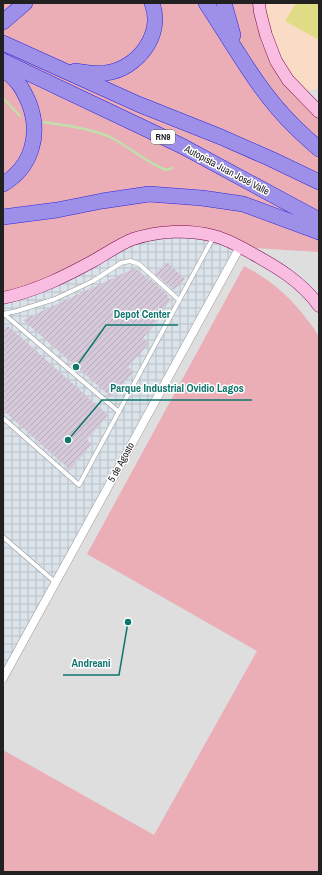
<svg xmlns="http://www.w3.org/2000/svg" width="322" height="875" font-family="'Archivo Narrow',sans-serif">
  <defs>
    <pattern id="industrial-grid" width="8" height="8" patternUnits="userSpaceOnUse"><rect width="8" height="8" fill="#dae2ea"/><path d="M0 4h8M4 0v8" fill="none" stroke="#bbc2c8"/></pattern>
    <pattern id="building-hatch" width="6" height="6" patternUnits="userSpaceOnUse"><rect width="6" height="6" fill="#d5c8d8"/><path d="M-1 1l2-2M0 6l6-6M5 7l2-2" fill="none" stroke="#b7acb9"/></pattern>
  </defs>
  <rect width="100%" height="100%" fill="#f1e8f1"/>
  <!-- residential -->
  <rect fill="#dededf" x="3" y="3" width="316" height="869"/>
  <!-- industrial -->
  <polygon fill="url(#industrial-grid)" points="188,232 240,247 3,678 3,298 132,240"/>
  <!-- grass -->
  <g fill="#ebaeb7">
    <polygon points="3,3 259,3 276,61 319,113 319,252 240,247 214,236 159,233 3,298"/>
    <path d="M244,266C270,279 292,298 309,322C313,327 317,332 319,338V872H3V750L154,835L257,651L87,554Z"/>
  </g>
  <!-- park -->
  <path fill="#fadcc6" d="M264,3H319V88L309,91C304,87 299,83 294,79C275,58 270,29 264,3Z"/>
  <!-- pitch -->
  <polygon fill="#e0dc86" points="296,3 319,3 319,40 285,21"/>
  <g fill="none" stroke-linecap="round" stroke-linejoin="round">
    <!-- stream -->
    <g stroke="#c0dfa9" stroke-width="2.5">
      <polyline points="3,98 20,116"/>
      <path d="M44,122C66,126 90,128 110,137C130,147 145,162 166,170L172,168"/>
    </g>
  </g>
  <!-- building -->
  <g fill="url(#building-hatch)">
    <polygon points="167,262 185,279 174,290 155,274"/>
    <polygon points="135,268 149,280 150,279 169,296 168,297 171,300 161,312 164,314 143,338 149,343 128,367 134,372 111,397 23,320"/>
    <polygon points="8,326 108,415 87,440 92,444 70,470 3,410 3,328"/>
  </g>
  <g fill="none" stroke-linecap="round" stroke-linejoin="round">
    <!-- service casing -->
    <g stroke="#9b9b9b" stroke-width="5">
      <g id="service">
        <polyline points="3,314 17,311 55,299 93,281 121,263 130,261 139,264 179,300"/>
        <polyline points="4,314 119,412"/>
        <polyline points="3,418 79,485 213,238"/>
        <polyline points="3,537 55,582"/>
      </g>
    </g>
    <!-- minor casing -->
    <g stroke="#9b9b9b" stroke-width="9">
      <polyline id="minor" points="3,678 240,247"/>
    </g>
    <!-- secondary casing -->
    <g stroke="#7c0546" stroke-width="13">
      <g id="secondary">
        <polyline points="259,3 260,12 266,35 276,61 288,80 319,112"/>
        <path d="M3,298C36,291 66,276 95,260C107,253 120,244 133,239C158,231 188,229 214,236C227,239 241,247 253,254C277,267 302,282 319,306"/>
      </g>
    </g>
    <!-- motorway casing -->
    <g stroke="#2828dc" stroke-width="16">
      <g id="motorway">
        <path d="M206,3C234,45 258,91 294,126C302,134 311,142 319,149"/>
        <polyline points="224,3 233,35"/>
        <polyline points="3,22 25,3"/>
        <polyline points="3,43 138,104 221,137 271,159 319,182"/>
        <polyline points="3,61 182,146 319,220"/>
        <path d="M3,69C8,73 13,77 17,82C22,87 26,96 29,103C41,134 32,167 3,184"/>
        <path d="M75,71C85,72 95,75 106,73C137,69 164,35 152,3"/>
        <polyline points="3,217 57,210 102,201 149,194 202,198 243,204 319,232"/>
      </g>
    </g>
    <!-- service -->
    <use href="#service" stroke="#fff" stroke-width="4"/>
    <!-- minor -->
    <use href="#minor" stroke="#fff" stroke-width="8"/>
    <!-- secondary -->
    <use href="#secondary" stroke="#fabde2" stroke-width="12"/>
    <!-- motorway -->
    <use href="#motorway" stroke="#9e90e8" stroke-width="15"/>
  </g>
  <g text-anchor="middle" dominant-baseline="central" stroke-width="3" stroke-linejoin="round" paint-order="stroke">
    <!-- shield labels -->
    <rect fill="#fff" stroke="#646464" stroke-width="1" x="151" y="130" width="24" height="14" rx="3"/>
    <g font-size="9" font-weight="bold" fill="#212121">
      <text x="163" y="137">RN9</text>
    </g>
    <!-- street labels -->
    <g font-size="10" fill="#212121" stroke="#fff">
      <text transform="translate(227 170) rotate(28)">Autopista Juan José Valle</text>
      <text transform="translate(121 462) rotate(-61)">5 de Agosto</text>
    </g>
  </g>
  <!-- callouts -->
  <path fill="none" stroke="#0f766e" stroke-width="1.5" d="M76 367L106 325H178M68 440L102 400H252M128 622L119 675H63"/>
  <g fill="#0f766e" stroke="#fff" stroke-width="1.5">
    <circle cx="76" cy="367" r="4"/>
    <circle cx="68" cy="440" r="4"/>
    <circle cx="128" cy="622" r="4"/>
  </g>
  <g font-size="11" text-anchor="middle" font-weight="bold" fill="#0f766e" stroke="#fff" stroke-width="3" stroke-linejoin="round" paint-order="stroke">
    <text x="142" y="318">Depot Center</text>
    <text x="177" y="392">Parque Industrial Ovidio Lagos</text>
    <text x="91" y="667">Andreani</text>
  </g>
  <!-- border -->
  <rect width="322" height="875" fill="none" stroke="#212121" stroke-width="8"/>
</svg>
